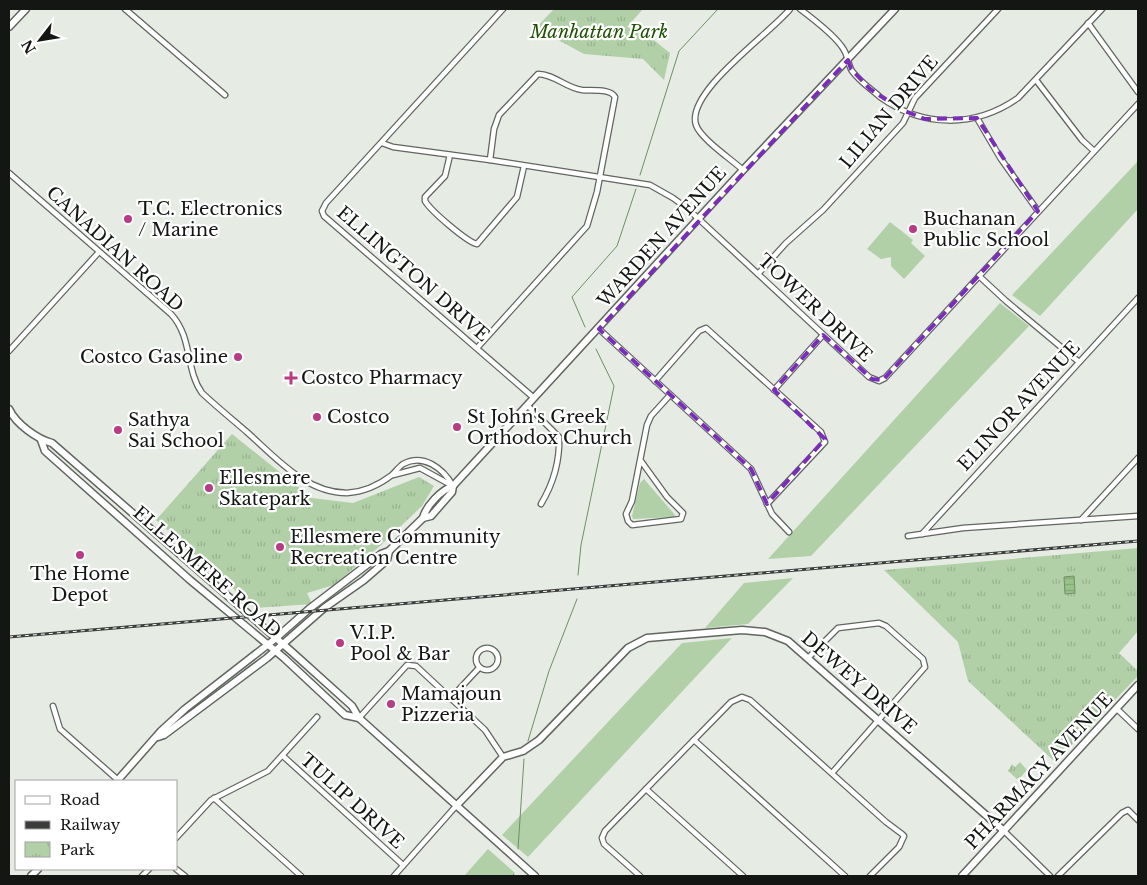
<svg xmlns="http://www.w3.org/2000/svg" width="1147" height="885" font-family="'Libre Baskerville',serif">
  <defs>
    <pattern id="park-tufts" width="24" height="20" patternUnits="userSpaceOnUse" patternTransform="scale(1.25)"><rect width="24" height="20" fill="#b1d0a7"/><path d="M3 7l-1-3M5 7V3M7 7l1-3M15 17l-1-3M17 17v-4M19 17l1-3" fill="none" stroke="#97b28f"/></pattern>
    <pattern id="water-rules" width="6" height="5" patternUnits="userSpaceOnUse" patternTransform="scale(1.25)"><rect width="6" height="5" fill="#98c289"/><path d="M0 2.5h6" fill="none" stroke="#82a675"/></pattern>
  </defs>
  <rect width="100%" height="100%" fill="#e6ece4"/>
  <!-- grass -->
  <g fill="#b1d0a7">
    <polygon points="1138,161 1138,209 1040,316 1012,295"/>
    <polygon points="890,222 913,240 911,243 925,256 904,279 891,266 891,257 881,259 867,249"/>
    <polygon points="1000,303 1029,326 811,556 768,559"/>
    <polygon points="644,479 675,515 674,517 633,519 632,516 640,483"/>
    <polygon points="793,578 748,624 705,628 744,583"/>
    <polygon points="732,638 528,857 502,835 682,643"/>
    <polygon points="488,849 515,873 512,876 464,876"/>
  </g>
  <!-- park -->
  <g fill="url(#park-tufts)">
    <polygon points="554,9 643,9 627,27 650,37 670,53 664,80 643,59 584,54 536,28"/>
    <polygon points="232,434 312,498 353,503 419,477 434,486 422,506 381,545 334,585 307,593 312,604 255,608 156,520"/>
    <polygon points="1138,548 1138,631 1119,653 1138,671 1138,676 1055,762 968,681 958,642 884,570"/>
    <polygon points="1020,762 1027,770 1018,780 1008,771 1012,764 1015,767"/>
  </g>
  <!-- water -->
  <polygon fill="url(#water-rules)" stroke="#708e66" points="1074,576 1075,593 1065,594 1064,577"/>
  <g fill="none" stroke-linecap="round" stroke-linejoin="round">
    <!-- stream -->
    <g stroke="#708e66" stroke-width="1">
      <polyline points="640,175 679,51 718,9"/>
      <polyline points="585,327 572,297 617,246 636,189"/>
      <polyline points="578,575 581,545 614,386 596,349"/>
      <polyline points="528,741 549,671 577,599"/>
      <polyline points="518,849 524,759"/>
      <polyline points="512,876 514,874"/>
    </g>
    <!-- street casing -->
    <g stroke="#60665f" stroke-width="7">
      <g id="street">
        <polyline points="125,9 225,95"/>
        <polyline points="503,9 326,203 322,211 324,216 534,398"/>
        <path d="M800,9C812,18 837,37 844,50C848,56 848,65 852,71C859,81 871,89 880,97C923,128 975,128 1018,98L1102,9"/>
        <polyline points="1088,23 1138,92"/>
        <polyline points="1036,80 1082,140 1094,151"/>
        <polyline points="977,118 1001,159 1038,211"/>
        <polyline points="382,143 393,147 490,160 650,185 673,198 688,209 869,377 879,381 885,378 1138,104"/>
        <path d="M450,155L445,176L425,197V201C431,211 467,242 477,244L517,197L524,166"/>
        <path d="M743,170C731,159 701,139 696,125C685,92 772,32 790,9"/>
        <path d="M9,173L171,314C193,338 185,369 202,393C217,407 233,420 248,433C276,458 306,493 347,493C363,492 379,485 392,475C396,471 399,467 403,464C423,453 443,468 453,486"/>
        <polyline points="758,274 786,243 823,210 903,123 915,98 998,9"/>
        <polyline points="979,276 1006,301 1079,362"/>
        <polyline points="599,329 751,469 772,514 789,532"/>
        <path d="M477,348L587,226L597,192L615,97C610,88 592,91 582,90C566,88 554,74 538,74L499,115L494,129L490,160"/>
        <polyline points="9,351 99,252"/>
        <polyline points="655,381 699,331 706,328 821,432 825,442 767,504"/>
        <polyline points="774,390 823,335"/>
        <path d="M528,406L559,437C560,461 553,484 541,504"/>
        <polyline points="641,461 667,497 683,513 681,519 632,525 628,521 626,514 632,501 647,425 651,416 670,395"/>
        <polyline points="393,475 420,468 451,485"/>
        <polyline points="1081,520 1138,458"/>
        <polyline points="922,534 1138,298"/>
        <polyline points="908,536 963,528 1138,516"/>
        <circle cx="487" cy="659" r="11"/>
        <polyline points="809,657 838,628 879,623 886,626 923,659 925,667 832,773"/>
        <polyline points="451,698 479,668"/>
        <polyline points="53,706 60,729 118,780"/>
        <polyline points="1117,709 1138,729"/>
        <polyline points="359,718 407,665 416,666 485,730 503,757"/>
        <polyline points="694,740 845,876"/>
        <polyline points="283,756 403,865"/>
        <polyline points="646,789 743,876"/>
        <polyline points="214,798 301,876"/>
        <polyline points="1004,831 1050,876"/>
        <polyline points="176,838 211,800 268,771 317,717"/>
        <polyline points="176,869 185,876"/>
        <polyline points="142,876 149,869"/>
        <polyline points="394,876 456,806"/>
        <polyline points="640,876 604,844 602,838 605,831 731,702 742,697 750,700 886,822 902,834 904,836 899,847 870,876"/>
        <polyline points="1058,876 1122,813 1128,810 1138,820"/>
      </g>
    </g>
    <!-- secondary casing -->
    <g stroke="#60665f" stroke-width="9">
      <g id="secondary">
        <polyline points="9,27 26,9"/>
        <path d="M9,409C16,424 37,439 52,443L292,652L352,706L359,718L535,876"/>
        <polyline points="41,440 45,451 190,580 284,658 345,715 359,718"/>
        <path d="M423,518C426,506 441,490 453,486L743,170L895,9"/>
        <polyline points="158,737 164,735 267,658 324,608 364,580 387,560 389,551"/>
        <polyline points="117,781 161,731 185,709 275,639 309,609 381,554 389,551 423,518 431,516 452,492 453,486"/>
        <polyline points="456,806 503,757 523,751 539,740 628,648 647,638 742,630 765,632 788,641 1004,831"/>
        <polyline points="31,876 38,869"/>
        <polyline points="962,876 1138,685"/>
      </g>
    </g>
    <!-- street -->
    <use href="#street" stroke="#fff" stroke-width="4.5"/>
    <!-- secondary -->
    <use href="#secondary" stroke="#fff" stroke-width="6"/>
    <!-- rail casing -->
    <g stroke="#3a3d3a" stroke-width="3">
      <polyline id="rail" points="9,637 1138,541"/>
    </g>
    <!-- rail -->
    <use href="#rail" stroke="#fff" stroke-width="1" stroke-dasharray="4" stroke-linecap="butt"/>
  </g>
  <!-- marked area -->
  <path fill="none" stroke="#7b2cbf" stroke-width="4" stroke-dasharray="10 6" stroke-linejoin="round" d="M848,60L851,69L870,89L900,109L925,119L977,118L1038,211L883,380L872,379L823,335L774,390L825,439L767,504L751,469L599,329Z"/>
  <!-- markers -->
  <g fill="#bb3a84" stroke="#fff" stroke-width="2">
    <circle cx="128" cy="219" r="5"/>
    <circle cx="913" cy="229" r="5"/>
    <circle cx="238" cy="357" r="5"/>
    <path d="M288.5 370.5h5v5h5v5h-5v5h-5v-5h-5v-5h5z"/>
    <circle cx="317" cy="417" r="5"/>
    <circle cx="457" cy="427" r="5"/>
    <circle cx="118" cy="430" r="5"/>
    <circle cx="209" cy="488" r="5"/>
    <circle cx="280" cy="547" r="5"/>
    <circle cx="80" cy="555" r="5"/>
    <circle cx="340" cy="643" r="5"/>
    <circle cx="391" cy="704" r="5"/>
  </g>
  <g text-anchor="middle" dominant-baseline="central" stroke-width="4.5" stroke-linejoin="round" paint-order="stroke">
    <!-- park labels -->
    <g font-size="18" font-style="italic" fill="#1e5200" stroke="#fff">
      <text x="599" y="32">Manhattan Park</text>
    </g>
    <!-- street labels -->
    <g font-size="18" fill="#131613" stroke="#fff">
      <text transform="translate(889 112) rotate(-50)">LILIAN DRIVE</text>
      <text transform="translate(662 237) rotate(-48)">WARDEN AVENUE</text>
      <text transform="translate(115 249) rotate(42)">CANADIAN ROAD</text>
      <text transform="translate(413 274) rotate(41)">ELLINGTON DRIVE</text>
      <text transform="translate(815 308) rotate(43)">TOWER DRIVE</text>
      <text transform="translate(1019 406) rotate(-47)">ELINOR AVENUE</text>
      <text transform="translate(207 572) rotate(41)">ELLESMERE ROAD</text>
      <text transform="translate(859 683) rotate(41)">DEWEY DRIVE</text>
      <text transform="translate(1039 771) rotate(-47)">PHARMACY AVENUE</text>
      <text transform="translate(352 801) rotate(42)">TULIP DRIVE</text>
    </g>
    <!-- poi labels -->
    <g font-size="18" fill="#131613" stroke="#fff" text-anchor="start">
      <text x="138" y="209">T.C. Electronics<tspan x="138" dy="21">/ Marine</tspan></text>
      <text x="923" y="219">Buchanan<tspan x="923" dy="21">Public School</tspan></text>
      <text x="228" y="357" text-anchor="end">Costco Gasoline</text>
      <text x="301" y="378">Costco Pharmacy</text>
      <text x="327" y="417">Costco</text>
      <text x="467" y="417">St John's Greek<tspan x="467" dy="21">Orthodox Church</tspan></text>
      <text x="128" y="420">Sathya<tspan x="128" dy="21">Sai School</tspan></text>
      <text x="219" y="478">Ellesmere<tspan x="219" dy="21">Skatepark</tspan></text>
      <text x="290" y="537">Ellesmere Community<tspan x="290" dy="21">Recreation Centre</tspan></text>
      <text x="80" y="574" text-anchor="middle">The Home<tspan x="80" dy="21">Depot</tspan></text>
      <text x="350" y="633">V.I.P.<tspan x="350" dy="21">Pool &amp; Bar</tspan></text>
      <text x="401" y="694">Mamajoun<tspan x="401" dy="21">Pizzeria</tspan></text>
    </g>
  </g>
  <!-- border -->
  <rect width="1147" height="885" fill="none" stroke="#131613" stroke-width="20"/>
  <!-- legend -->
  <rect x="15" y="780" width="162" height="90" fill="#ffffff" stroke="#a1a2a1"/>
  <rect x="25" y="796" width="25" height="8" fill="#ffffff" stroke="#a1a2a1"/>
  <text x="60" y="805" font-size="15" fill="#131613">Road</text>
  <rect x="25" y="821" width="25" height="8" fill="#3a3d3a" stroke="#a1a2a1"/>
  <text x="60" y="830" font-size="15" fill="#131613">Railway</text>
  <rect x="25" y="842" width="25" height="15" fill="url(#park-tufts)" stroke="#a1a2a1"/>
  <text x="60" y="855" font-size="15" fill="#131613">Park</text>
  <!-- north arrow -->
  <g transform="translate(40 40) rotate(239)" stroke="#ffffff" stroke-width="4" paint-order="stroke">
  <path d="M0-4L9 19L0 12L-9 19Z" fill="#131613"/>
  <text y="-8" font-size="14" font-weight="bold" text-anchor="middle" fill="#131613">N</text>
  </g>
</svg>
